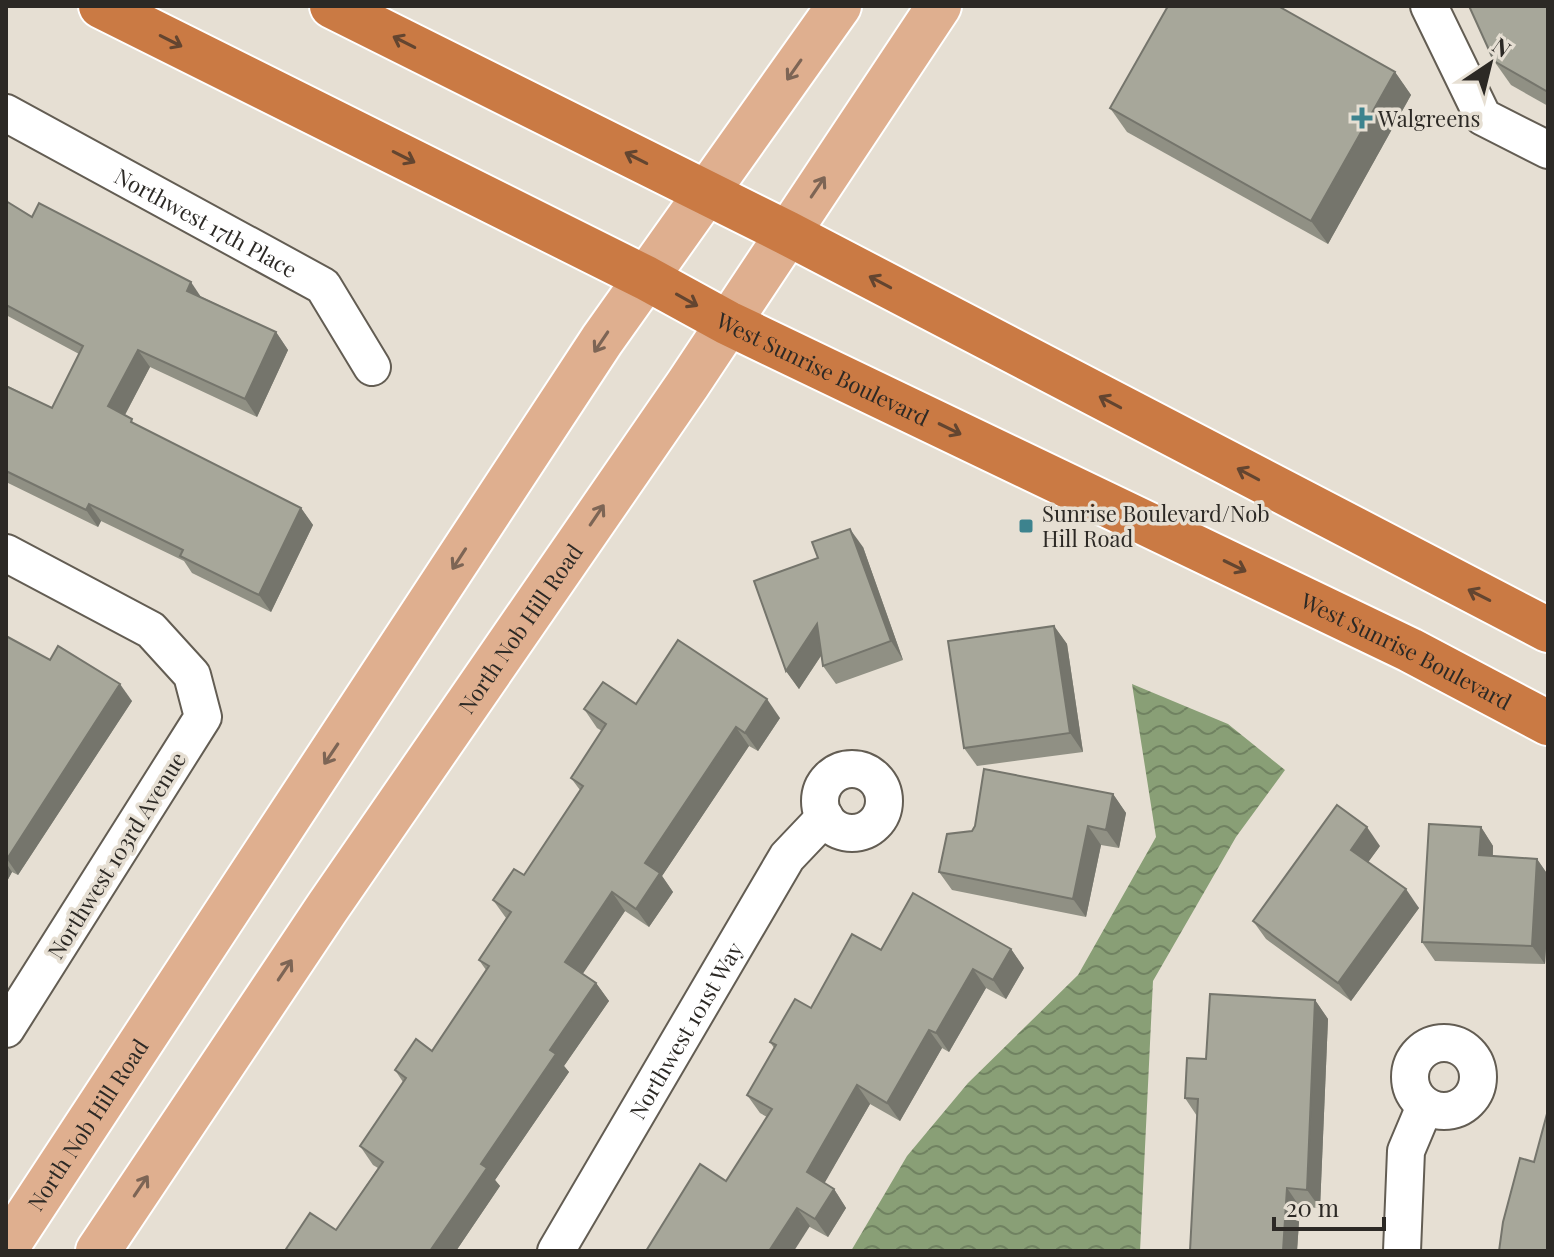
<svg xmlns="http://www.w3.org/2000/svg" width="1554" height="1257" font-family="'Playfair Display',serif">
  <defs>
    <pattern id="water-waves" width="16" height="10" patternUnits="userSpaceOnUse" patternTransform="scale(2)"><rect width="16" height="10" fill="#899f76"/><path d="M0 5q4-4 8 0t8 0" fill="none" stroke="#708261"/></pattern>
  </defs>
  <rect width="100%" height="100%" fill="#e6dfd3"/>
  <!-- water -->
  <polygon fill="url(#water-waves)" points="1132,684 1228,724 1285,770 1236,837 1153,981 1140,1251 851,1251 907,1156 968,1083 1078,975 1156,837"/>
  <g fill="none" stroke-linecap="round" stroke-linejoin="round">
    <!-- minor casing -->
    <g stroke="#635d53" stroke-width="40">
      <g id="minor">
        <polyline points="1429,6 1483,117 1548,150"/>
        <path id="s1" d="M6,113L323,286L372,367"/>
        <polyline points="6,553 151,630 192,675 203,717 6,1029"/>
        <circle cx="852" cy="801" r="32"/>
        <circle cx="1444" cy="1077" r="34"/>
        <path id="s2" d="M556,1251L787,857L825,817"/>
        <polyline points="1402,1251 1406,1151 1425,1106"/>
      </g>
    </g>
    <!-- major casing -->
    <g stroke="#fff" stroke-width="48">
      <g id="major">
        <path id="s3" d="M6,1248L602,340L839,6"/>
        <path id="s4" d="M98,1251L327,908L688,384L939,6"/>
      </g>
    </g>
    <!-- highway casing -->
    <g stroke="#fff" stroke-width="48">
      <g id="highway">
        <path id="s5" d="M101,6L646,278L728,323L1410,650L1548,723"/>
        <polyline points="332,6 787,233 1548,630"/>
      </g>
    </g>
    <!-- minor -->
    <use href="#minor" stroke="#fff" stroke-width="36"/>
    <!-- major -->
    <use href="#major" stroke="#dfaf8f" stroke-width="44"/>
    <!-- highway -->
    <use href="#highway" stroke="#ca7a44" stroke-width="44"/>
  </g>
  <!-- wall -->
  <g fill="#909084">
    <polygon points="1548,6 1548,106 1511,85 1494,61"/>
    <polygon points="1395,72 1411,95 1328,244 1127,132 1110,108"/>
    <polygon points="6,201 32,217 276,332 288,350 257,417 150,367 125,415 137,426 301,508 313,525 271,612 192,573 184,561 101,521 98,527 6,482 6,384 8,386 52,408 79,354 6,315"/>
    <polygon points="863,547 903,660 836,684 823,666 821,656 799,689 786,671"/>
    <polygon points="1054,626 1067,644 1083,752 977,766 964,748"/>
    <polygon points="6,636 50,660 132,701 18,875 12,872 6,883"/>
    <polygon points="636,704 780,718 758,751 749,746 662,876 673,892 649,927 625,911 582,974 596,983 609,1001 564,1066 569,1072 495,1180 500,1186 456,1251 288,1251 286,1249 336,1230 378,1168 373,1165 360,1146 403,1082 395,1070 432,1051 486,970 479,960 506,918 493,900 524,875 580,790 571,778 602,731 597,728 584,709"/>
    <polygon points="1113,794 1126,813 1119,848 1101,845 1086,917 952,890 939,872 972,831"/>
    <polygon points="1481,827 1493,846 1493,856 1537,859 1548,875 1548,915 1545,964 1435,961 1422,942"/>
    <polygon points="1380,846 1368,862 1419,908 1351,1001 1266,939 1253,921"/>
    <polygon points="1011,949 1024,968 1006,999 986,988 949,1052 942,1048 900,1121 870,1104 824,1183 834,1189 846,1208 828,1237 726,1181 767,1117 760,1113 747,1095 774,1048 770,1042 881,950"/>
    <polygon points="1315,1000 1328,1019 1320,1208 1300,1207 1297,1251 1190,1251 1197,1116 1185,1098 1206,1059"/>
  </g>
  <!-- shaded-wall -->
  <g fill="#75756c">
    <polygon points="1395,72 1411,95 1328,244 1311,221"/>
    <polygon points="191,282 203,300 187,291"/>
    <polygon points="276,332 288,350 257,417 245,399"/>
    <polygon points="138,350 150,367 120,424 108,406"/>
    <polygon points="89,504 101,521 98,527 86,510"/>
    <polygon points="301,508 313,525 271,612 259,595"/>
    <polygon points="850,529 863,547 903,660 891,641"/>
    <polygon points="817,624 830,642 799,689 786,671"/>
    <polygon points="1054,626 1067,644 1083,752 1070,733"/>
    <polygon points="120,684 132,701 18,875 7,859"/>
    <polygon points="767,699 780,718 758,751 745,733"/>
    <polygon points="736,727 749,746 662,876 673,892 649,927 636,909 645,863"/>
    <polygon points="1113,794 1126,813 1119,848 1106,830"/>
    <polygon points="1088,826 1101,845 1086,917 1073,899"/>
    <polygon points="1367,827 1380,846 1364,868 1351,850"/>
    <polygon points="1481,827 1493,846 1492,874 1479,855"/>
    <polygon points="1537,859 1548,875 1548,915 1545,964 1532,946"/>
    <polygon points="6,863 12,872 6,883"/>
    <polygon points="1406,889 1419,908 1351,1001 1338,983"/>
    <polygon points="612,892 625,911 578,981 565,962"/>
    <polygon points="1011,949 1024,968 1006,999 993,980"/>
    <polygon points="973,969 986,988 949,1052 936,1033"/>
    <polygon points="596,983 609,1001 564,1066 569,1072 495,1180 500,1186 456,1251 430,1251 481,1164 550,1050"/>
    <polygon points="1315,1000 1328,1019 1320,1208 1307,1190"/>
    <polygon points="929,1030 942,1048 900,1121 887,1103"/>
    <polygon points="857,1085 870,1104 820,1191 807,1172"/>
    <polygon points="1287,1188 1300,1207 1297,1251 1283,1251"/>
    <polygon points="834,1189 846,1208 828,1237 815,1219"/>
    <polygon points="797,1208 810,1226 794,1251 769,1251"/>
  </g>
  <!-- building -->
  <g fill="#a7a79a" stroke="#75756c" stroke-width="2">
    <polygon points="1168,6 1278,6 1395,72 1311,221 1110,108"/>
    <polygon points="1469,6 1548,6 1548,92 1494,61"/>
    <polygon points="6,201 32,217 39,203 191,282 187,291 276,332 245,399 138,350 108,406 132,419 131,422 301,508 259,595 180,556 183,550 89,504 86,510 6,471 6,386 52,408 83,346 6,305"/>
    <polygon points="850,529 891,641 823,666 817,624 786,671 754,581 818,558 812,542"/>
    <polygon points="1054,626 1070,733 964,748 948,641"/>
    <polygon points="6,636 50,660 58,646 120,684 7,859"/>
    <polygon points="678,640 767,699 745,733 736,727 645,863 660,873 636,909 612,892 565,962 596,983 550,1050 556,1054 481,1164 487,1168 430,1251 290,1251 286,1249 310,1213 336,1230 383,1162 360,1146 406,1078 395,1070 416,1039 432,1051 489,966 479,960 511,912 493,900 514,869 524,875 583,786 571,778 606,724 584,709 603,682 636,704"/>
    <polygon points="984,769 1113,794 1106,830 1088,826 1073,899 939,872 947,834 972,831 975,826"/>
    <polygon points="1337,805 1367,827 1351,850 1406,889 1338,983 1253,921"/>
    <polygon points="1429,824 1481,827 1479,855 1537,859 1532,946 1422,942"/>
    <polygon points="913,893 1011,949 993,980 973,969 936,1033 929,1030 887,1103 857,1085 807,1172 834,1189 815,1219 797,1208 769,1251 646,1251 700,1164 726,1181 772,1109 747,1095 776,1045 770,1042 795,999 811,1008 852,934 881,950"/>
    <polygon points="1210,994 1315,1000 1307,1190 1287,1188 1283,1251 1190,1251 1198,1099 1185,1098 1187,1058 1206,1059"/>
    <polygon points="1548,1110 1548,1251 1499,1251 1503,1222 1520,1158 1534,1162"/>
  </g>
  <!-- one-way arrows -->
  <defs><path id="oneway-shaft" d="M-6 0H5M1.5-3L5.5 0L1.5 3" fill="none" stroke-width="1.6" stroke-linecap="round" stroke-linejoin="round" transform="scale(2)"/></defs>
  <g stroke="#634530">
    <use href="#oneway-shaft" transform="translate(171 41) rotate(27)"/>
    <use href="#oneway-shaft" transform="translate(404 42) rotate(-153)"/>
    <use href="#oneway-shaft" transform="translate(404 157) rotate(27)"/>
    <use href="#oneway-shaft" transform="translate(636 158) rotate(-153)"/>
    <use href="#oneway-shaft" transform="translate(880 282) rotate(-152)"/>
    <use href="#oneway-shaft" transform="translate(687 300) rotate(29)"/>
    <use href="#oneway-shaft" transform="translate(1110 402) rotate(-152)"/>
    <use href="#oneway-shaft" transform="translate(950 429) rotate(26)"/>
    <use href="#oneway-shaft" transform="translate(1248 474) rotate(-152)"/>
    <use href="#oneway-shaft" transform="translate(1235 566) rotate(26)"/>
    <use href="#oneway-shaft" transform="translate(1479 595) rotate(-153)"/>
  </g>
  <g stroke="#7d6555">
    <use href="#oneway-shaft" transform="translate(794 70) rotate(125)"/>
    <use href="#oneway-shaft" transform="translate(818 187) rotate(-56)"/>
    <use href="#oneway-shaft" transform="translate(601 342) rotate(124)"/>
    <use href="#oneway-shaft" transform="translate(597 515) rotate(-56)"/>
    <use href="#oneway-shaft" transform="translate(459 559) rotate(123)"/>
    <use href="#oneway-shaft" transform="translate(331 754) rotate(124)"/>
    <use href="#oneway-shaft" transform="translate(285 970) rotate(-56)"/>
    <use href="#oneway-shaft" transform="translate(141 1186) rotate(-56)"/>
  </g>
  <!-- markers -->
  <g fill="#3d838e" stroke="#e6dfd3" stroke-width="3">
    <path d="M1358 106h8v8h8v8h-8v8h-8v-8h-8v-8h8z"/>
    <rect x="1018" y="518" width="16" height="16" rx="4"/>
  </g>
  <g text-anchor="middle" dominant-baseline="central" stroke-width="7" stroke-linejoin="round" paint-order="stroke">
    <!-- poi labels -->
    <g font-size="22" fill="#2c2925" stroke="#e6dfd3" text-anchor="start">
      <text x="1378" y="118">Walgreens</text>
      <text x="1042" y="513">Sunrise Boulevard/Nob<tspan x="1042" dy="25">Hill Road</tspan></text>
    </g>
    <!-- street labels -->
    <g font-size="22" fill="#2c2925" stroke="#e6dfd3">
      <text stroke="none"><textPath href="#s1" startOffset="228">Northwest 17th Place</textPath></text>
      <text stroke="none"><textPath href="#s5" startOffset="808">West Sunrise Boulevard</textPath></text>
      <text stroke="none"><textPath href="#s4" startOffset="752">North Nob Hill Road</textPath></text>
      <text stroke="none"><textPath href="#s5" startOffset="1456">West Sunrise Boulevard</textPath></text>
      <text transform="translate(116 855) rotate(-58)">Northwest 103rd Avenue</text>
      <text stroke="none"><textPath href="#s2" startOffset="256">Northwest 101st Way</textPath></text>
      <text stroke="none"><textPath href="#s3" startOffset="148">North Nob Hill Road</textPath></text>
    </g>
  </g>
  <!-- border -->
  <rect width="1554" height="1257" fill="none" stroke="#2c2925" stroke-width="16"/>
  <!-- north arrow -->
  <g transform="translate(1490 64) rotate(35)" stroke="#e6dfd3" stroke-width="6" paint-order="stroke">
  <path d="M0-6L14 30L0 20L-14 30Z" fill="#2c2925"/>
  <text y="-12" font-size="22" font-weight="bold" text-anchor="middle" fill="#2c2925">N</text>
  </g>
  <!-- scale -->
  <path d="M1274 1217v12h110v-12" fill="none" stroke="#2c2925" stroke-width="4"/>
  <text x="1286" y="1217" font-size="24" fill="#2c2925" stroke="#e6dfd3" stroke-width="6" paint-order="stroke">20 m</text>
</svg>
